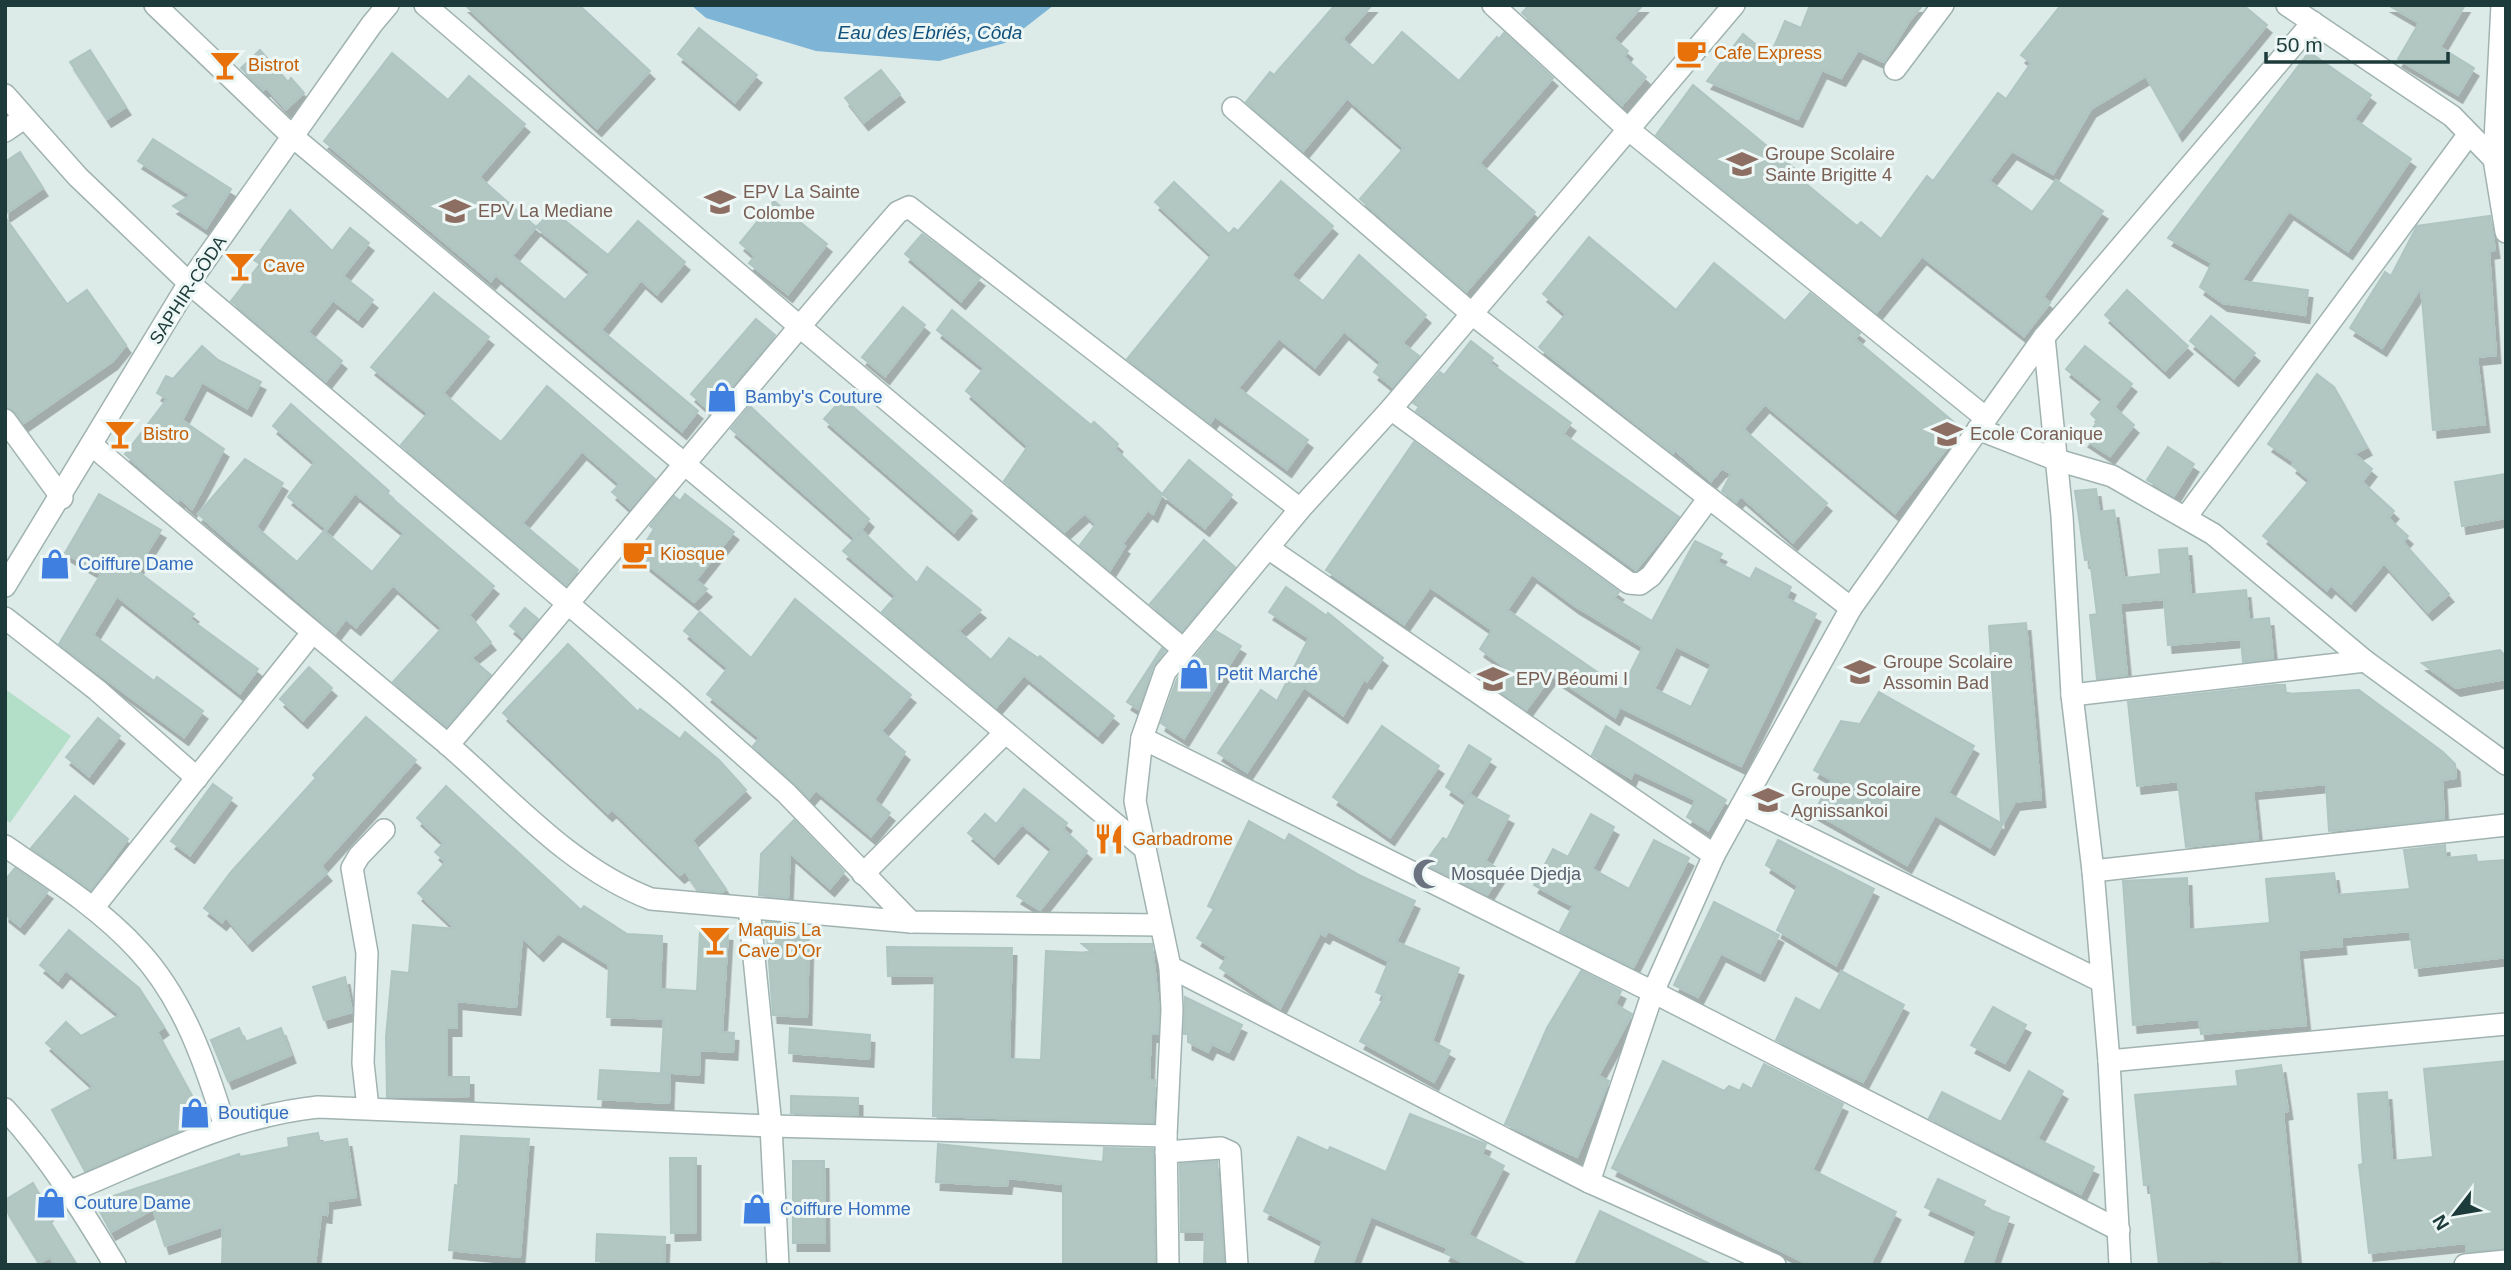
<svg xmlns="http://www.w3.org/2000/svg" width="2511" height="1270" font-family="Helvetica,sans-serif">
  <defs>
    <filter id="shadow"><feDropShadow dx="4.5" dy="8" stdDeviation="0" flood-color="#0004"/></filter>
  </defs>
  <rect width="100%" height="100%" fill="#ddebe8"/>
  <!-- green -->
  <polygon fill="#b3dfc9" points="5,689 71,736 10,823 5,819"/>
  <!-- water -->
  <polygon fill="#7eb4d6" points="691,5 1054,5 1005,43 939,61 816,51 706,18"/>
  <!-- building -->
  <g fill="#b2c6c2" stroke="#afc5c1" stroke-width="2" fill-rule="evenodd" filter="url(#shadow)">
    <polygon points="465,5 579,5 650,71 597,128"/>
    <polygon points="1335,5 1372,5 1342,39 1373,66 1402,32 1459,81 1497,37 1499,39 1504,33 1553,78 1479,163 1535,212 1466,292 1360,199 1404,148 1347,98 1303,151 1246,102 1270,72 1274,75"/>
    <polygon points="1529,5 1643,5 1613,38 1628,51 1624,57 1646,77 1622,105 1522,13"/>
    <polygon points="1810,5 1923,5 1910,20 1884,62 1858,50 1841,78 1822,70 1798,119 1707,81 1743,34 1770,56 1785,21 1801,28"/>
    <polygon points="2061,5 2243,5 2267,25 2178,133 2146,76 2091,109 2053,174 2012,151 1989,181 2032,212 2056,180 2103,211 2043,297 2050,303 2024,336 1922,256 1876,313 1656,135 1693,85 1801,174 1799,178 1857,226 1861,222 1881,239 1927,176 1933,181 1998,93 2006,99 2031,63 2021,55"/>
    <polygon points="2388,5 2465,5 2440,47 2474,68 2458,95 2398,59 2419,23"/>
    <polygon points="699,28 757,75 735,102 678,54"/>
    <polygon points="90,50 126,107 107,119 70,62"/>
    <polygon points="260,50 288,82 291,78 304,93 286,109 266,87 263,90 241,68"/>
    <polygon points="2309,52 2371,95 2354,119 2411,159 2348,251 2289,211 2241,281 2308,290 2305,315 2223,303 2200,287 2212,263 2168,238"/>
    <path d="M392,53L448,100L469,76L525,124L479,177L536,227L553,211L608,255L638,221L685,262L657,294L641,280L601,330L698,411L682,431L496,275L491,281L324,141ZM536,227L591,272L565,300L512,256Z"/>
    <polygon points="881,70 900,94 864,122 845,98"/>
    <polygon points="153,139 231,189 206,228 173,206 191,195 138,161"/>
    <polygon points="20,152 43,188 5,214 5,162"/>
    <polygon points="1281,181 1333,226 1291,275 1323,301 1359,255 1426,315 1402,343 1419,356 1393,387 1374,372 1381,362 1344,331 1315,367 1279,338 1238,388 1308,440 1287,469 1215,416 1210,423 1127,359 1212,255 1155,202 1174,182 1229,234 1234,228 1238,231"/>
    <polygon points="774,201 827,244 788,294 749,263 755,256 740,243"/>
    <polygon points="290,210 332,251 350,228 369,243 343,276 373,300 358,319 333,300 308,332 342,361 326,381 231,301 260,264 254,260"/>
    <polygon points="2490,216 2495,250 2489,251 2496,355 2477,357 2485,424 2433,430 2421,287 2382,348 2350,328 2385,272 2391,276 2417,226"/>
    <polygon points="5,217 67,304 87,290 126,345 113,361 24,423 15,412 5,407"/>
    <polygon points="922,234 980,278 961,301 905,254"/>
    <polygon points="1589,237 1676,310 1714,263 1785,321 1810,293 1860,333 1855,339 1962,429 1895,513 1765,404 1743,429 1827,503 1793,542 1741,496 1736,502 1722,491 1731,474 1722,468 1711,481 1675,450 1673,453 1539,347 1566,314 1543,294"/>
    <polygon points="2127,290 2188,346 2165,370 2105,315"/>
    <polygon points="434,293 489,337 443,393 474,420 501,442 547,386 655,479 630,508 612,492 620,484 582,451 522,523 578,570 566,585 401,445 428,413 371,367"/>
    <polygon points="903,307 925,325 885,376 862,357"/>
    <polygon points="952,310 1091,425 1094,422 1118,444 1115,449 1162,494 1189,460 1232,495 1205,528 1162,494 1153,514 1148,510 1122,544 1125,546 1110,570 1080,545 1096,524 1085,513 1064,532 1004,481 1028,446 966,391 984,368 937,330"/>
    <polygon points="2211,316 2255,353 2234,378 2190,341"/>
    <polygon points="756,319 775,335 711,412 691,394"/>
    <polygon points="1471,341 1493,358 1490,363 1571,423 1563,434 1679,517 1636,570 1416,411 1419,407 1413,403 1440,372 1444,375"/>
    <polygon points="202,346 218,360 261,382 247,408 202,382 182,420 224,449 192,509 180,498 178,501 125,454 167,399 157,393 166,376 173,379"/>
    <polygon points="2085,346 2132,384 2114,407 2134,425 2110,456 2084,439 2098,421 2091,414 2103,399 2066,369"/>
    <polygon points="2317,374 2334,387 2367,447 2354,454 2372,469 2362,482 2394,511 2388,518 2408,536 2403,542 2449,594 2428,612 2384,563 2351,603 2331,585 2327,590 2263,536 2310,480 2292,465 2294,462 2268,444"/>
    <polygon points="843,398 972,511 954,532 824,419"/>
    <polygon points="291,404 389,491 387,494 494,586 469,615 491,642 471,658 491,675 447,726 393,682 442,628 393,585 356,627 346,619 335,633 198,514 245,459 283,483 256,527 297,562 324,531 372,572 404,533 355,493 327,529 288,497 315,462 273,426"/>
    <polygon points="750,406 869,519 855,538 731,429"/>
    <path d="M1414,442L1619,592L1614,598L1652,621L1695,541L1722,554L1717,562L1750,579L1756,568L1791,587L1786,598L1816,614L1741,766L1620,707L1615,717L1552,675L1526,710L1496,689L1509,670L1480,649L1492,630L1430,587L1404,624L1326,570ZM1532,574L1575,606L1643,647L1622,689L1507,610ZM1676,646L1712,664L1691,707L1654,689Z"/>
    <polygon points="2168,447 2194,464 2174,496 2147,480"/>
    <polygon points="2506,474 2506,518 2462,526 2455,482"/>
    <polygon points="2096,489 2099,512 2114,510 2124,578 2161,574 2159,550 2187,548 2191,595 2246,590 2249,620 2269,618 2273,659 2243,662 2241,639 2168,645 2164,599 2120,603 2127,675 2097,679 2090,615 2097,614 2090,559 2085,560 2075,491"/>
    <polygon points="99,494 161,530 136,570 194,614 190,619 258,669 240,693 117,596 93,635 154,681 157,677 203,711 184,737 59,644 101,574 65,553"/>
    <polygon points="685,494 734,532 696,580 707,589 694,602 637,556 654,529 650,526 674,496 680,501"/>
    <polygon points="862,531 917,583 927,567 981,610 958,631 991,660 1009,638 1038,658 1040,656 1114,716 1098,735 1024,675 996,707 882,612 896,596 843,551"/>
    <polygon points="1204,540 1235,567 1182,631 1150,604"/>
    <polygon points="1286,587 1327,616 1328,613 1383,658 1367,681 1364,679 1343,715 1304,687 1247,772 1218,753 1261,690 1277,701 1309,638 1269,612"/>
    <polygon points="795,599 911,695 881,731 905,752 874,800 890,813 871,836 816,790 809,798 753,746 760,738 707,694 728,668 684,631 700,612 751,658"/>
    <polygon points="525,608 538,619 523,637 510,626"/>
    <polygon points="2026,623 2041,799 2015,802 1990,847 1935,815 1907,865 1814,812 1832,780 1814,770 1841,721 1860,724 1879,692 1974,746 1948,793 2001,823 1989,626"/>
    <polygon points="1216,631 1241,646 1184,738 1161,723 1177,679"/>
    <polygon points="568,644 638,712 640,709 680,739 685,732 719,760 746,790 692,840 726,889 722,892 698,890 685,871 680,875 612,809 608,813 503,713"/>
    <polygon points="1162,648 1165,651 1153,667 1138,709 1127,702"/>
    <polygon points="2500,650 2506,657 2506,679 2456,688 2422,663"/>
    <polygon points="309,667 332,688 303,720 280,699"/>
    <polygon points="2275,685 2285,685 2286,694 2359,690 2443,752 2455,764 2456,778 2442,780 2444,819 2329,831 2326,784 2253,791 2258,839 2186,847 2178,781 2137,786 2128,702"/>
    <polygon points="366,717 416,760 321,866 327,873 248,943 226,917 222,922 204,908 231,872 316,778 313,775"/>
    <polygon points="98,718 120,736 89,776 66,757"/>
    <polygon points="1382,726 1439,766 1390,837 1333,797"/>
    <polygon points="1606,726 1726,800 1708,830 1687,817 1696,800 1634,771 1631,778 1592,755"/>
    <polygon points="1469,745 1491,759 1465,800 1446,787"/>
    <polygon points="213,784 232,798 190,855 171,841"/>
    <polygon points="446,786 581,910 584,906 627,934 662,936 660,989 697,991 700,931 728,933 722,1032 734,1033 733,1052 700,1050 699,1075 661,1072 664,1019 607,1017 609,965 558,933 539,953 522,937 516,1007 457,1001 457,1028 447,1028 447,1077 469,1077 469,1096 387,1097 386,1037 392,971 409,973 413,925 456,929 418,893 446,862 435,852 444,843 417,818"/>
    <polygon points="1024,789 1067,823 1063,829 1087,851 1040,910 1017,896 1052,849 1022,824 994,856 968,833 985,814 996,824"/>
    <polygon points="1470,795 1509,816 1485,861 1502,871 1487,895 1424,864 1443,838 1447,840"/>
    <polygon points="75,796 128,839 91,890 31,848"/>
    <polygon points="1591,814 1614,827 1592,869 1629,889 1654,840 1689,858 1633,968 1560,931 1573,906 1534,885 1553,849 1568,857"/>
    <polygon points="794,820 844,872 830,888 790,853 788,898 759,895 761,854"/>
    <polygon points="1249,821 1285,841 1289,834 1361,876 1415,901 1396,942 1459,968 1432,1041 1450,1051 1434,1082 1360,1041 1385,996 1376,992 1389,961 1328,931 1325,936 1320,933 1280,1008 1220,968 1227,957 1197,938 1214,909 1208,906"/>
    <polygon points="1778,840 1874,889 1836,965 1777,930 1798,886 1766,865"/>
    <polygon points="2445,845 2446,858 2476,855 2477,862 2506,860 2506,957 2415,968 2410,931 2341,937 2342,946 2298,950 2306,1025 2201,1034 2199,1019 2133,1025 2123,881 2187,878 2189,930 2270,923 2266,879 2334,873 2337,895 2410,889 2404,850"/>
    <polygon points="15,868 48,891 20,926 5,914 5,880"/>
    <polygon points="1714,902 1779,935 1760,973 1721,953 1698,997 1674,985"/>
    <polygon points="766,922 787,924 786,935 809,936 807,1017 773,1015"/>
    <polygon points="69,930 139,988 164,1027 157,1032 205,1120 85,1171 52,1110 94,1087 46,1043 66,1022 81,1036 120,1015 66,970 58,980 40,965"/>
    <polygon points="1082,944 1152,944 1159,1010 1158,1034 1151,1034 1149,1080 1155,1080 1153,1123 933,1116 935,975 888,976 887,947 1012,948 1009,1059 1041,1060 1046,951 1093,953"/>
    <polygon points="1581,971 1621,991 1615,1004 1632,1014 1598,1076 1609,1081 1577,1157 1505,1124 1547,1028"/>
    <polygon points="1841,971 1904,1005 1863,1082 1776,1040 1796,998 1820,1011"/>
    <polygon points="345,977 352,1012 324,1020 313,987"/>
    <polygon points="1185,997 1242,1025 1229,1052 1212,1044 1208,1052 1188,1042 1188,1034 1184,1034"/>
    <polygon points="1993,1007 2026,1025 2005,1063 1971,1045"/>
    <polygon points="239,1028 245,1042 281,1028 291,1055 228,1081 211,1040"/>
    <polygon points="790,1028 870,1035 869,1059 789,1053"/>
    <polygon points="1663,1061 1724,1091 1729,1086 1740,1091 1743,1084 1752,1089 1764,1064 1843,1104 1812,1170 1896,1212 1870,1265 1810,1265 1612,1168"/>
    <polygon points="2506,1061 2506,1248 2467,1252 2466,1243 2369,1253 2359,1165 2363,1164 2358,1094 2387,1092 2392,1161 2433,1157 2424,1069"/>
    <polygon points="2281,1065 2288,1111 2283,1112 2297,1261 2223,1265 2222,1260 2159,1265 2150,1185 2144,1185 2135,1095 2238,1086 2236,1071"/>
    <polygon points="600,1070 670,1074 669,1103 598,1099"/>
    <polygon points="2029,1071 2063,1091 2037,1139 2094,1167 2081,1194 1929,1118 1942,1092 2001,1122"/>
    <polygon points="791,1096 858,1098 858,1115 791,1113"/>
    <polygon points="1410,1114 1486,1144 1482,1154 1504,1166 1468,1235 1527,1265 1468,1265 1445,1253 1448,1248 1371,1216 1352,1265 1314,1265 1323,1241 1264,1211 1298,1137 1328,1151 1330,1147 1386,1172"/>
    <polygon points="318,1133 320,1143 347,1139 356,1197 328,1201 327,1215 321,1214 315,1265 222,1265 223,1226 165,1246 153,1209 111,1232 95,1202 239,1154 240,1157 289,1147 288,1138"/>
    <polygon points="461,1136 529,1139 520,1257 449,1250 455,1185 458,1186"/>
    <polygon points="938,1144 1103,1162 1104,1148 1153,1149 1155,1265 1063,1265 1063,1184 1008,1178 1007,1186 936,1182"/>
    <polygon points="670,1158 696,1158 696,1232 671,1233"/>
    <polygon points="793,1161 824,1161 825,1243 793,1243"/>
    <polygon points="1217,1161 1224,1265 1204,1265 1205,1232 1181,1232 1180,1164"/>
    <polygon points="1938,1179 1985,1201 1982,1207 2009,1217 1992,1265 1964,1265 1977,1231 1925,1207"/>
    <polygon points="33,1183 49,1212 46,1215 77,1265 55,1265 50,1257 39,1263 5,1208 5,1200"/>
    <polygon points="1600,1211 1712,1265 1575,1265"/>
    <polygon points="597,1234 665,1237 664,1263 596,1261"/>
  </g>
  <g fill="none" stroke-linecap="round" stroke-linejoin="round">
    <!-- street casing -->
    <g stroke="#a0b3b0" stroke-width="24">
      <g id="street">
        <polyline points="155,5 292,136 1144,848"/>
        <polyline points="425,5 799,326 1183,649"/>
        <polyline points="1493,5 1629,130 1986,418"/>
        <polyline points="2287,5 2452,116 2494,159 2506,232"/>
        <polyline points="1895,69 1943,5"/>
        <polyline points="5,95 78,177 189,283 676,695 786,793 911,922"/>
        <polyline points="1233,108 1472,314 1851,608"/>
        <polyline points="5,131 24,118"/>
        <polyline points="2494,159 2502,5"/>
        <polyline points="2044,337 2062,516 2072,695 2093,871 2109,1061 2120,1265"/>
        <polyline points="1391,409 1629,583 1640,584 1651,576 1709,498"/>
        <polyline points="5,420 62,498"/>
        <polyline points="1978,429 2057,460 2112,476 2213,534 2365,661 2506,764"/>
        <path d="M93,446C210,546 328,645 446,743C511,799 570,868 651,899L911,922L1160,925"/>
        <polyline points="2186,517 2469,134"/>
        <polyline points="1268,548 1714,855"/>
        <polyline points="5,586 189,283 372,24 388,5"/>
        <polyline points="5,618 97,690 197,778"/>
        <polyline points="2072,695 2365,661"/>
        <polyline points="1142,738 1653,992 2119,1230"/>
        <path d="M448,745C600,569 745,387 898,212L909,207L1300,509"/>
        <polyline points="1742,805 2101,981"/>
        <path d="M5,846C52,878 101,909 139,951C184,1000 206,1065 225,1127"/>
        <polyline points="2093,871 2506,825"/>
        <polyline points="863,874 1005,733"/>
        <polyline points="93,908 312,633"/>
        <polyline points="749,908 771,1126 778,1265"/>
        <polyline points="1170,967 1589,1182 1775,1265"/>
        <polyline points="2109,1061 2506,1024"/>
        <polyline points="368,1108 363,1063 367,953 352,868 359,856 384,830"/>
        <path d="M5,1109C49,1157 82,1210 115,1265"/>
        <polyline points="1166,1152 1221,1148 1230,1152 1237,1265"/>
        <polyline points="1589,1182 1653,992 1714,855 1851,608 2044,337 2313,22"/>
        <path d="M71,1191C151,1158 230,1116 318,1107L771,1126L1166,1136"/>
        <polyline points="1168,1265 1166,1136 1172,1010 1170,967 1135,801 1142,738 1165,672 1300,509 1391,409 1734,5"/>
        <polyline points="2465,1265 2506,1261"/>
      </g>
    </g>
    <!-- street -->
    <use href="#street" stroke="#fff" stroke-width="21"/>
  </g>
  <!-- icons -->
  <defs>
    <g id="cafe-bare" transform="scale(2.415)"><path d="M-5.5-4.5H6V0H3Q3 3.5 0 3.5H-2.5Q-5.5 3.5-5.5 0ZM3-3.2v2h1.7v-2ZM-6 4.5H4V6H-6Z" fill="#e8710a" stroke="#edf7f5" stroke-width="2.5" paint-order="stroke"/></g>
    <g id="bar-bare" transform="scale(2.415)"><path d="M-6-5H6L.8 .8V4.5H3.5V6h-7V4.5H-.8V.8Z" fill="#e8710a" stroke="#edf7f5" stroke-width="2.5" paint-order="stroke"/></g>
    <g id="school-bare" transform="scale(2.415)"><path d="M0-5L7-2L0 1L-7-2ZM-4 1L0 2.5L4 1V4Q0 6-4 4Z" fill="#8d6e63" stroke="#edf7f5" stroke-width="2.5" paint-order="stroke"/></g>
    <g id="shop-bare" transform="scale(2.415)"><path d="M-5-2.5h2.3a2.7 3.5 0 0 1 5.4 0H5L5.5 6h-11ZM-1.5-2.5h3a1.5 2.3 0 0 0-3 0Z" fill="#3f7fe0" stroke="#edf7f5" stroke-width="2.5" paint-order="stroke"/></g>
    <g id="restaurant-bare" transform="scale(2.415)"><path d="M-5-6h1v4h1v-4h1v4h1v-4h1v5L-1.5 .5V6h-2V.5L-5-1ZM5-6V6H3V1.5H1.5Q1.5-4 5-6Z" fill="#e8710a" stroke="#edf7f5" stroke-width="2.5" paint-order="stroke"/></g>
    <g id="mosque-bare" transform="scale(2.415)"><path d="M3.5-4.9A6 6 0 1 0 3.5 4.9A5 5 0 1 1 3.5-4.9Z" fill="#6b7280" stroke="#edf7f5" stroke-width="2.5" paint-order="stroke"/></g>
  </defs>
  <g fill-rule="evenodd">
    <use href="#cafe-bare" x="1691" y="53"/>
    <use href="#bar-bare" x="225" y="65"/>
    <use href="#school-bare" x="1742" y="164"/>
    <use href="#school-bare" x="720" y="202"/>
    <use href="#school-bare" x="455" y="211"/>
    <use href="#bar-bare" x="240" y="266"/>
    <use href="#shop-bare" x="722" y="397"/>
    <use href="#bar-bare" x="120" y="434"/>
    <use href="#school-bare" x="1947" y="434"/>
    <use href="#cafe-bare" x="637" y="554"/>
    <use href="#shop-bare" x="55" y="564"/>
    <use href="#school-bare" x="1860" y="672"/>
    <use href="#shop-bare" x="1194" y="674"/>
    <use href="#school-bare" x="1493" y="679"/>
    <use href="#school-bare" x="1768" y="800"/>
    <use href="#restaurant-bare" x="1109" y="839"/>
    <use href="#mosque-bare" x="1428" y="874"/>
    <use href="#bar-bare" x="715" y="940"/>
    <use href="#shop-bare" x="195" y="1113"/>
    <use href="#shop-bare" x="51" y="1203"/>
    <use href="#shop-bare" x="757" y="1209"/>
  </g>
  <g text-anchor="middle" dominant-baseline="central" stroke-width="6" stroke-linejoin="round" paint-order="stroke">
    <!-- food labels -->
    <g font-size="18" fill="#c56008" stroke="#edf7f5" text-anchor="start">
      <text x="1714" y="53">Cafe Express</text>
      <text x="248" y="65">Bistrot</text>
      <text x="263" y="266">Cave</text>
      <text x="143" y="434">Bistro</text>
      <text x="660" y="554">Kiosque</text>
      <text x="1132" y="839">Garbadrome</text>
      <text x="738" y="930">Maquis La<tspan x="738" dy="21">Cave D'Or</tspan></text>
    </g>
    <!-- education labels -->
    <g font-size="18" fill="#785e54" stroke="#edf7f5" text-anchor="start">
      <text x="1765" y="154">Groupe Scolaire<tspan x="1765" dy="21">Sainte Brigitte 4</tspan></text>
      <text x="743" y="192">EPV La Sainte<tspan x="743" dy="21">Colombe</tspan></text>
      <text x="478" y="211">EPV La Mediane</text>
      <text x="1970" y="434">Ecole Coranique</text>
      <text x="1883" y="662">Groupe Scolaire<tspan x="1883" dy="21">Assomin Bad</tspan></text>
      <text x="1516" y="679">EPV Béoumi I</text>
      <text x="1791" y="790">Groupe Scolaire<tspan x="1791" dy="21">Agnissankoi</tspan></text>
    </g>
    <!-- street labels -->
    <g font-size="18" fill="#1d3b3a" stroke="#edf7f5">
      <text transform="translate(188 290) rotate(-57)">SAPHIR-CÔDA</text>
    </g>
    <!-- shop labels -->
    <g font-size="18" fill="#366cbe" stroke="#edf7f5" text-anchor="start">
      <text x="745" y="397">Bamby's Couture</text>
      <text x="78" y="564">Coiffure Dame</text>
      <text x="1217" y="674">Petit Marché</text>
      <text x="218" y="1113">Boutique</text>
      <text x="74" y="1203">Couture Dame</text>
      <text x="780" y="1209">Coiffure Homme</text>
    </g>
    <!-- worship labels -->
    <g font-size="18" fill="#5b616d" stroke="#edf7f5" text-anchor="start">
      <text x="1451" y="874">Mosquée Djedja</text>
    </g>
    <!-- water labels -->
    <g font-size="19" font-style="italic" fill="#12527c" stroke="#edf7f5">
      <text x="930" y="32">Eau des Ebriés, Côda</text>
    </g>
  </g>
  <!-- border -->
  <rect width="2511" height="1270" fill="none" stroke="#1d3b3a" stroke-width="14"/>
  <!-- north arrow -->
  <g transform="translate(2455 1214) rotate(239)" stroke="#edf7f5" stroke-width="5" paint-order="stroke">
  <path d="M0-5L12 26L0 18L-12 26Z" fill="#1d3b3a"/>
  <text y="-10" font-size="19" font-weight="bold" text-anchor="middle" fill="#1d3b3a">N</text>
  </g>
  <!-- scale -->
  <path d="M2266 52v10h182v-10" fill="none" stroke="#1d3b3a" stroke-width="3.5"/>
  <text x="2276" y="52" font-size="21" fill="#1d3b3a" stroke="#edf7f5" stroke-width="5" paint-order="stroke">50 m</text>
</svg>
